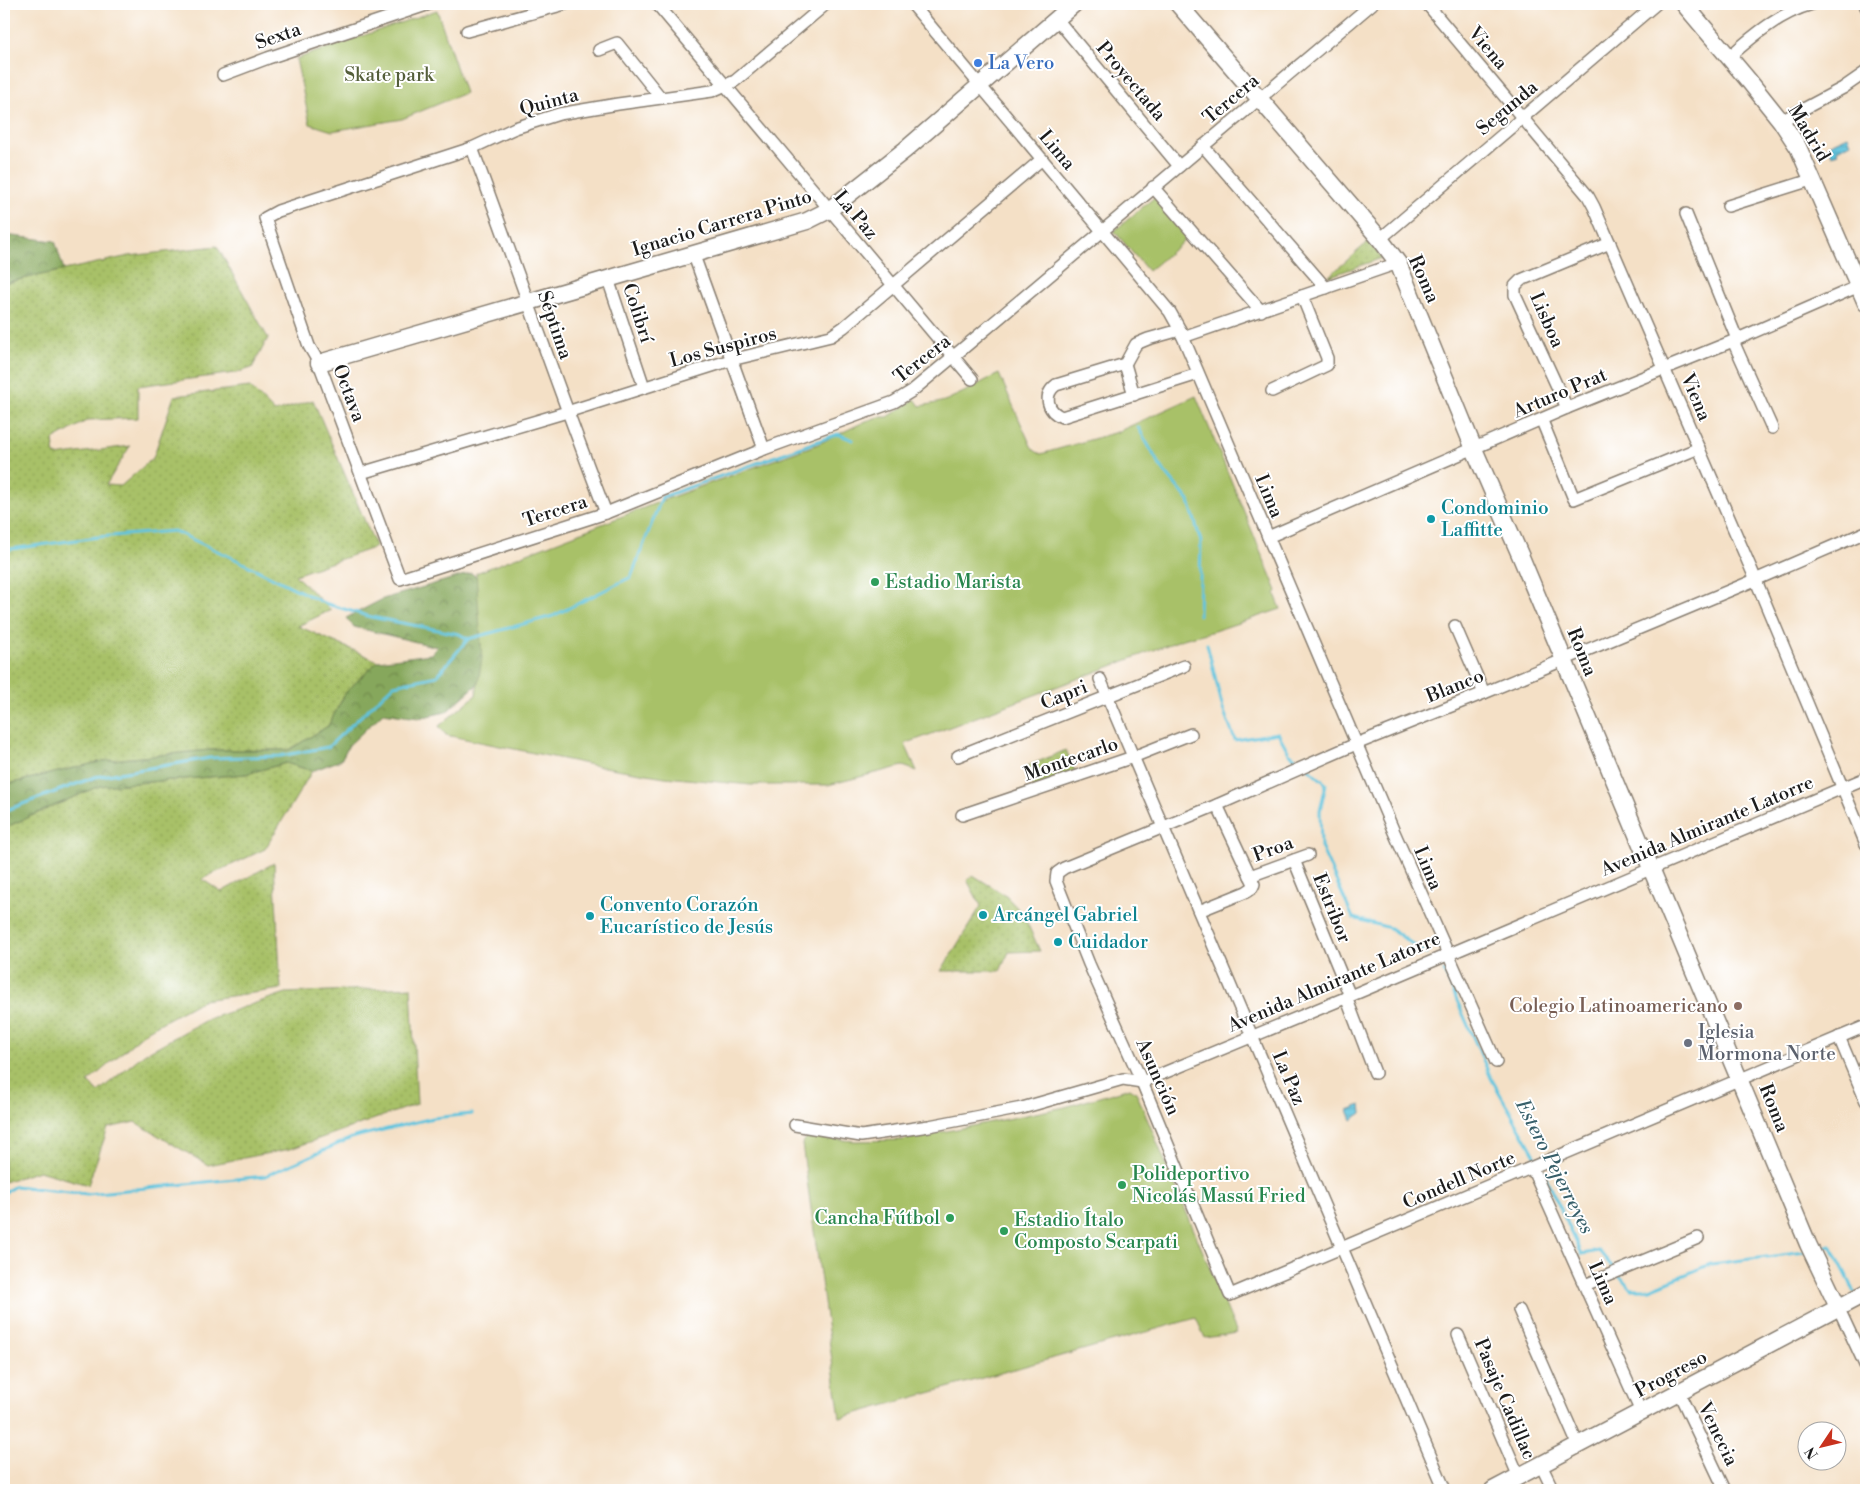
<svg xmlns="http://www.w3.org/2000/svg" width="1870" height="1494" font-family="'Libre Bodoni',serif">
  <defs>
    <pattern id="grass-dots" width="8" height="8" patternUnits="userSpaceOnUse" patternTransform="scale(1.25)"><rect width="8" height="8" fill="#a8c167"/><path d="M2 2h.1M6 6h.1" fill="none" stroke="#90a559" stroke-width="1.8" stroke-linecap="round"/></pattern>
    <pattern id="forest-crowns" width="20" height="18" patternUnits="userSpaceOnUse" patternTransform="scale(1.25)"><rect width="20" height="18" fill="#86a75c"/><path d="M2 6a3 3 0 1 1 6 0M12 15a3 3 0 1 1 6 0" fill="none" stroke="#6d874b"/></pattern>
    <pattern id="water-rules" width="6" height="5" patternUnits="userSpaceOnUse" patternTransform="scale(1.25)"><rect width="6" height="5" fill="#60c4de"/><path d="M0 2.5h6" fill="none" stroke="#53a8be"/></pattern>
  </defs>
  <rect width="100%" height="100%" fill="#fff"/>
  <filter id="ink" filterUnits="userSpaceOnUse"><feTurbulence type="fractalNoise" baseFrequency=".02" numOctaves="2"/><feDisplacementMap in="SourceGraphic" scale="10" xChannelSelector="R" yChannelSelector="G"/><feConvolveMatrix kernelMatrix="1 2 1 2 8 2 1 2 1" color-interpolation-filters="sRGB"/></filter>
  <filter id="wash" filterUnits="userSpaceOnUse"><feTurbulence type="fractalNoise" baseFrequency=".0096" numOctaves="4" result="noise"/><feDisplacementMap in="SourceGraphic" scale="20" xChannelSelector="R" yChannelSelector="G"/><feGaussianBlur stdDeviation="1.12" result="paint"/><feColorMatrix in="noise" values="0 0 0 0 0 0 0 0 0 0 0 0 0 0 0 0 0 1.4 0 .05"/><feComposite in="paint" operator="in"/></filter>
  <g filter="url(#wash)">
    <rect width="100%" height="100%" fill="#f4e0c6"/>
    <!-- grass -->
    <g fill="url(#grass-dots)" stroke="#626e42">
      <polygon points="1368,242 1382,258 1328,277"/>
      <polygon points="217,246 268,338 252,368 235,373 138,386 138,418 88,420 53,440 55,456 130,446 106,485 121,486 153,458 174,396 250,387 275,412 313,400 376,547 295,575 331,610 298,626 378,661 346,692 328,726 289,750 209,750 103,761 4,785 4,283 129,256"/>
      <polygon points="1066,750 1077,776 1036,793 1025,767"/>
      <polygon points="286,763 312,771 265,849 202,879 221,892 274,863 281,989 203,1000 148,1030 88,1082 98,1092 144,1054 208,1019 286,993 411,987 417,1104 290,1149 208,1165 135,1122 108,1128 88,1185 39,1171 4,1182 4,828 99,786 246,774"/>
      <polygon points="973,875 1005,895 1023,914 1040,951 1009,952 1000,971 941,971 981,906 967,880"/>
    </g>
    <!-- forest -->
    <g fill="url(#forest-crowns)" stroke="#51623c">
      <polygon points="4,235 55,241 64,270 4,283"/>
      <polygon points="471,573 509,601 480,682 446,712 419,718 383,713 349,745 341,760 312,771 286,763 246,774 99,786 4,828 4,785 103,761 209,750 289,750 328,726 346,692 378,661 431,654 437,647 354,627 346,618 383,599"/>
    </g>
    <!-- green -->
    <g fill="#a8c167" stroke="#626e42">
      <polygon points="437,10 465,93 402,119 332,131 310,124 296,59"/>
      <polygon points="1156,196 1190,236 1148,271 1114,231"/>
      <path d="M999,374L1031,446L1035,451L1041,454L1117,432L1196,396L1277,591L1275,594L1281,609L1214,631L1183,639L905,744L917,771L903,766L828,785H751L665,777L592,765L446,735L439,726L476,695L482,658L476,573L669,498L818,444L866,421L878,417H888L915,399L920,406C930,404 942,403 951,398C968,391 982,381 999,374Z"/>
      <polygon points="1130,1088 1136,1092 1237,1333 1205,1338 1196,1318 840,1418 802,1144 807,1137 855,1141 903,1140 1065,1107"/>
    </g>
    <!-- water -->
    <g fill="url(#water-rules)" stroke="#3e707d">
      <polygon points="1848,136 1851,143 1837,150 1838,153 1832,155 1828,145"/>
      <polygon points="1361,1105 1362,1113 1352,1120 1348,1110"/>
    </g>
    <g fill="none" stroke-linecap="round" stroke-linejoin="round">
      <!-- stream -->
      <g stroke="#60c4de" stroke-width="3">
        <polyline points="1138,427 1160,466 1189,501 1201,542 1199,615"/>
        <polyline points="4,550 98,537 174,531 235,559 324,603 371,617 459,634 468,639"/>
        <polyline points="1207,644 1223,709 1235,740 1278,733 1289,753 1303,764"/>
        <polyline points="1308,768 1326,784 1320,811 1321,847 1353,918 1390,928 1426,954"/>
        <polyline points="4,811 95,777 210,758 280,756 328,747 394,685 437,676 468,639 553,616 631,577 662,497 838,434 853,440"/>
        <polyline points="1444,971 1491,1078 1536,1157 1582,1254 1599,1251 1615,1270"/>
        <polyline points="4,1193 15,1186 87,1194 265,1176 354,1137 433,1118 472,1114"/>
        <polyline points="1816,1249 1831,1245 1855,1292"/>
        <polyline points="1619,1275 1631,1289 1650,1289 1711,1264 1805,1252"/>
      </g>
    </g>
  </g>
  <g filter="url(#ink)">
    <g fill="none" stroke-linecap="round" stroke-linejoin="round">
      <!-- street casing -->
      <g stroke="#887e71" stroke-width="14">
        <g id="street">
          <polyline points="657,4 972,379"/>
          <polyline points="826,4 735,81 712,91 618,104 559,114 515,128 472,148 278,211 265,218 309,346 319,363 400,579 606,513 764,449 894,402 912,391 954,356 1372,4"/>
          <polyline points="912,4 1170,312 1180,330 1394,832 1496,1062"/>
          <polyline points="1427,4 1588,196 1594,207 1752,571 1866,844"/>
          <polyline points="1865,4 1866,7"/>
          <polyline points="1056,18 1179,166"/>
          <polyline points="467,31 565,4"/>
          <polyline points="599,50 617,43 661,98"/>
          <path d="M1729,57C1754,35 1780,13 1812,4"/>
          <polyline points="223,75 268,58 429,4"/>
          <polyline points="1781,121 1843,88 1866,72"/>
          <polyline points="1203,146 1326,288"/>
          <path d="M472,148C517,269 559,392 606,513"/>
          <polyline points="1153,187 1261,311"/>
          <polyline points="1728,206 1814,179"/>
          <polyline points="1686,214 1737,339"/>
          <polyline points="1380,239 1656,4"/>
          <polyline points="693,253 764,449"/>
          <polyline points="608,279 644,387"/>
          <path d="M1180,330L1148,339L1136,344L1125,364L1056,385C1043,395 1047,411 1062,417L1198,374"/>
          <polyline points="1183,337 1398,263"/>
          <polyline points="1733,341 1772,428"/>
          <polyline points="1125,364 1134,395"/>
          <polyline points="1272,391 1327,365 1327,358 1302,296"/>
          <polyline points="1567,408 1515,295 1515,286 1521,280 1610,243"/>
          <polyline points="1542,421 1574,499 1699,448"/>
          <polyline points="361,473 567,412 731,360 831,336 844,327 1042,159"/>
          <polyline points="1866,532 1755,580 1484,693 1356,744 1217,805 1064,868 1057,873 1056,881 1089,964 1142,1082 1230,1295 1866,1026"/>
          <polyline points="1268,537 1567,408 1733,341 1866,283"/>
          <polyline points="1455,626 1484,693"/>
          <polyline points="1100,679 1445,1490"/>
          <polyline points="958,756 1184,666"/>
          <polyline points="962,815 1133,757 1191,734"/>
          <polyline points="1294,860 1350,996"/>
          <polyline points="1250,876 1308,855"/>
          <polyline points="1199,911 1246,892 1252,888 1254,884 1217,805"/>
          <polyline points="1346,997 1375,1073"/>
          <polyline points="1839,1037 1866,1101"/>
          <polyline points="795,1125 861,1136 929,1126 1022,1108 1123,1079 1142,1082 1350,996 1866,778"/>
          <polyline points="1532,1168 1641,1412"/>
          <polyline points="1585,1285 1698,1238"/>
          <polyline points="1838,1307 1866,1367"/>
          <polyline points="1519,1310 1578,1445"/>
          <polyline points="1458,1335 1519,1477"/>
          <polyline points="1679,1393 1725,1490"/>
          <polyline points="1541,1465 1553,1490"/>
        </g>
      </g>
      <!-- secondary casing -->
      <g stroke="#887e71" stroke-width="19">
        <g id="secondary">
          <polyline points="1178,4 1380,239 1398,263 1474,449 1521,557 1808,1244 1838,1307"/>
          <polyline points="1684,4 1749,81 1781,121 1798,147 1866,303"/>
          <polyline points="319,363 807,221 829,210 905,150 1074,4"/>
          <polyline points="1493,1490 1866,1293"/>
        </g>
      </g>
      <!-- street -->
      <use href="#street" stroke="#fff" stroke-width="11"/>
      <!-- secondary -->
      <use href="#secondary" stroke="#fff" stroke-width="16"/>
    </g>
  </g>
  <!-- markers -->
  <circle fill="#3f7fe0" stroke="#fff" stroke-width="2" cx="978" cy="63" r="5"/>
  <g fill="#0f9aa8" stroke="#fff" stroke-width="2">
    <circle cx="1431" cy="519" r="5"/>
    <circle cx="983" cy="915" r="5"/>
    <circle cx="590" cy="916" r="5"/>
    <circle cx="1058" cy="942" r="5"/>
  </g>
  <g fill="#2e9e5b" stroke="#fff" stroke-width="2">
    <circle cx="875" cy="582" r="5"/>
    <circle cx="1122" cy="1185" r="5"/>
    <circle cx="950" cy="1218" r="5"/>
    <circle cx="1004" cy="1231" r="5"/>
  </g>
  <circle fill="#8d6e63" stroke="#fff" stroke-width="2" cx="1738" cy="1006" r="5"/>
  <circle fill="#6b7280" stroke="#fff" stroke-width="2" cx="1688" cy="1043" r="5"/>
  <g text-anchor="middle" dominant-baseline="central" stroke-width="4" stroke-linejoin="round" paint-order="stroke">
    <!-- street labels -->
    <g font-size="19" fill="#1c1c1c" stroke="#fff">
      <text transform="translate(278 36) rotate(-19)">Sexta</text>
      <text transform="translate(1488 48) rotate(50)">Viena</text>
      <text transform="translate(1131 81) rotate(50)">Proyectada</text>
      <text transform="translate(1231 99) rotate(-40)">Tercera</text>
      <text transform="translate(549 102) rotate(-15)">Quinta</text>
      <text transform="translate(1507 108) rotate(-40)">Segunda</text>
      <text transform="translate(1809 133) rotate(59)">Madrid</text>
      <text transform="translate(1057 150) rotate(50)">Lima</text>
      <text transform="translate(856 215) rotate(50)">La Paz</text>
      <text transform="translate(722 223) rotate(-17)">Ignacio Carrera Pinto</text>
      <text transform="translate(1424 279) rotate(66)">Roma</text>
      <text transform="translate(638 313) rotate(72)">Colibrí</text>
      <text transform="translate(1547 320) rotate(66)">Lisboa</text>
      <text transform="translate(555 325) rotate(71)">Séptima</text>
      <text transform="translate(723 347) rotate(-15)">Los Suspiros</text>
      <text transform="translate(922 359) rotate(-38)">Tercera</text>
      <text transform="translate(349 393) rotate(69)">Octava</text>
      <text transform="translate(1560 393) rotate(-23)">Arturo Prat</text>
      <text transform="translate(1696 397) rotate(67)">Viena</text>
      <text transform="translate(1269 496) rotate(67)">Lima</text>
      <text transform="translate(555 511) rotate(-18)">Tercera</text>
      <text transform="translate(1582 652) rotate(68)">Roma</text>
      <text transform="translate(1455 686) rotate(-22)">Blanco</text>
      <text transform="translate(1064 695) rotate(-22)">Capri</text>
      <text transform="translate(1071 759) rotate(-19)">Montecarlo</text>
      <text transform="translate(1707 826) rotate(-23)">Avenida Almirante Latorre</text>
      <text transform="translate(1273 849) rotate(-20)">Proa</text>
      <text transform="translate(1428 868) rotate(67)">Lima</text>
      <text transform="translate(1332 908) rotate(68)">Estribor</text>
      <text transform="translate(1334 982) rotate(-23)">Avenida Almirante Latorre</text>
      <text transform="translate(1158 1077) rotate(66)">Asunción</text>
      <text transform="translate(1289 1078) rotate(67)">La Paz</text>
      <text transform="translate(1774 1108) rotate(68)">Roma</text>
      <text transform="translate(1459 1180) rotate(-23)">Condell Norte</text>
      <text transform="translate(1603 1283) rotate(66)">Lima</text>
      <text transform="translate(1671 1374) rotate(-28)">Progreso</text>
      <text transform="translate(1505 1399) rotate(67)">Pasaje Cadillac</text>
      <text transform="translate(1718 1434) rotate(64)">Venecia</text>
    </g>
    <!-- shop labels -->
    <g font-size="19" fill="#366cbe" stroke="#fff" text-anchor="start">
      <text x="988" y="63">La Vero</text>
    </g>
    <!-- park labels -->
    <g font-size="19" fill="#545e3a" stroke="#fff">
      <text x="389" y="75">Skate park</text>
    </g>
    <!-- culture labels -->
    <g font-size="19" fill="#0d838f" stroke="#fff" text-anchor="start">
      <text x="1441" y="508">Condominio<tspan x="1441" dy="22">Laffitte</tspan></text>
      <text x="600" y="905">Convento Corazón<tspan x="600" dy="22">Eucarístico de Jesús</tspan></text>
      <text x="993" y="915">Arcángel Gabriel</text>
      <text x="1068" y="942">Cuidador</text>
    </g>
    <!-- leisure labels -->
    <g font-size="19" fill="#27864d" stroke="#fff" text-anchor="start">
      <text x="885" y="582">Estadio Marista</text>
      <text x="1132" y="1174">Polideportivo<tspan x="1132" dy="22">Nicolás Massú Fried</tspan></text>
      <text x="940" y="1218" text-anchor="end">Cancha Fútbol</text>
      <text x="1014" y="1220">Estadio Ítalo<tspan x="1014" dy="22">Composto Scarpati</tspan></text>
    </g>
    <!-- education labels -->
    <g font-size="19" fill="#785e54" stroke="#fff" text-anchor="end">
      <text x="1728" y="1006">Colegio Latinoamericano</text>
    </g>
    <!-- worship labels -->
    <g font-size="19" fill="#5b616d" stroke="#fff" text-anchor="start">
      <text x="1698" y="1032">Iglesia<tspan x="1698" dy="22">Mormona Norte</tspan></text>
    </g>
    <!-- water labels -->
    <g font-size="20" font-style="italic" fill="#375f6a" stroke="#fff">
      <text transform="translate(1554 1167) rotate(63)">Estero Pejerreyes</text>
    </g>
  </g>
  <!-- margin -->
  <rect width="1870" height="1494" fill="none" stroke="#fff" stroke-width="20"/>
  <!-- north arrow -->
  <g transform="translate(1822 1446) rotate(235)"><circle r="24" fill="#ffffff" stroke="#a4a4a4"/>
  <path d="M0-4L9 19L0 12L-9 19Z" fill="#c8321e"/>
  <text y="-8" font-size="14" font-weight="bold" text-anchor="middle" fill="#1c1c1c">N</text>
  </g>
</svg>
